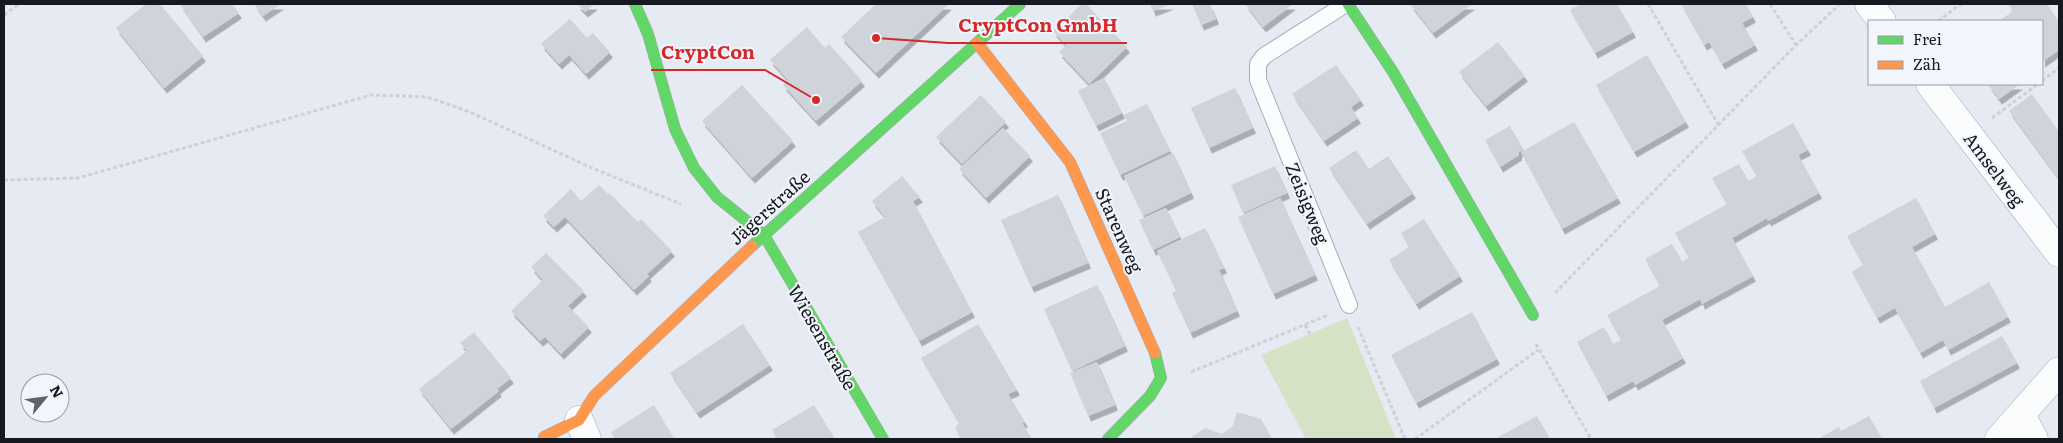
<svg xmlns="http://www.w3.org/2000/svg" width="2063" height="443" font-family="Literata,serif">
  <defs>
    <filter id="shadow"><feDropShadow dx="3" dy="5.5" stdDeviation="0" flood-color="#0004"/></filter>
  </defs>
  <rect width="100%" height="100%" fill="#e6eaf3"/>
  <!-- green -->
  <polygon fill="#d4e2c5" points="1347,318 1396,439 1306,439 1261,355"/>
  <!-- building -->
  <g fill="#cfd3da" filter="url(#shadow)">
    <polygon points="146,4 160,4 203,56 164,88 116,28"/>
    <polygon points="180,4 232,4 239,13 203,37"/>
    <polygon points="254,4 281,4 263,16"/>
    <polygon points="577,4 595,4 585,12"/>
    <polygon points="876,4 949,4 876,73 841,37"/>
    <polygon points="1082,4 1086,4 1127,47 1089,84 1059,52 1066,45 1053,31"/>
    <polygon points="1150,4 1171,4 1153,11"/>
    <polygon points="1192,4 1210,4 1216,19 1201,25"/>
    <polygon points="1245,4 1293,4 1263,27"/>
    <polygon points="1410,4 1472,4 1433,33"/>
    <polygon points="1581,4 1617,4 1633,32 1595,53 1570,10"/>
    <polygon points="1681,4 1746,4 1753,17 1742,23 1755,45 1722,64 1709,42 1704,45"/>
    <polygon points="2008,4 2047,4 2059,22 2059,50 2042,62 2042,21 1999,21 2013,11"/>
    <polygon points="570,19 587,38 593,33 610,52 586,74 569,55 559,64 541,44"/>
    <polygon points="807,27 825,48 829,44 862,81 816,121 783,85 788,80 770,60"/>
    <polygon points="1498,42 1525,76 1486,106 1459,72"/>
    <polygon points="1647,55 1686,122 1634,152 1596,85"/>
    <polygon points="1336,65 1361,100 1351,107 1358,118 1324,141 1292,94"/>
    <polygon points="1104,78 1122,113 1096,126 1078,91"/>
    <polygon points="1988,84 2020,84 1999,99"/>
    <polygon points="742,85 793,141 752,178 702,121"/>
    <polygon points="1235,88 1253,128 1209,148 1191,108"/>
    <polygon points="2032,94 2059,132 2059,179 2009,111"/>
    <polygon points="981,95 1006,122 962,164 936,137"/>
    <polygon points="1147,104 1170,151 1120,175 1100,133 1127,121 1124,115"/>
    <polygon points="1574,122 1618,198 1562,229 1521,152"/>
    <polygon points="1793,123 1808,150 1798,155 1819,193 1768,221 1767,218 1732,238 1753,276 1702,304 1700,299 1662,320 1683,358 1635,385 1633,381 1606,396 1577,342 1604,327 1613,344 1621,340 1607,315 1660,286 1645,259 1672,244 1682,262 1689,258 1675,233 1727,204 1712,178 1739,164 1748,181 1757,176 1742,151"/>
    <polygon points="1510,126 1523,149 1519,152 1519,155 1500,167 1485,140"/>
    <polygon points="1003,128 1030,156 986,198 959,169"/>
    <polygon points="1356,150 1369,169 1388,156 1413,193 1367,224 1329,168"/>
    <polygon points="1173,153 1191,193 1143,216 1124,176"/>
    <polygon points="1275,166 1287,193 1243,213 1231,185"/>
    <polygon points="902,176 920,197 913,201 972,312 919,341 858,232 885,217 872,201"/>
    <polygon points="599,185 608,194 609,193 638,222 641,219 672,251 647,274 649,276 634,290 565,217 554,227 543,216 571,189 581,201"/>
    <polygon points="1058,195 1088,263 1031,287 1001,220"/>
    <polygon points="1280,198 1315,275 1273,294 1238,217"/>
    <polygon points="1916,198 1935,234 1912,247 1945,307 1989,282 2008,317 1948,350 1943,340 1920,353 1895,308 1877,318 1852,272 1863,265 1847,236"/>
    <polygon points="1166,208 1180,237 1153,250 1139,220"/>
    <polygon points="1424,219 1460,276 1416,304 1389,260 1409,247 1401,233"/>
    <polygon points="1205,228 1224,268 1219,270 1237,311 1190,333 1172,293 1176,291 1157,251"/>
    <polygon points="546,253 584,291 568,306 589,327 561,354 545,337 540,341 511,311 543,280 531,267"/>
    <polygon points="1097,285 1125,346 1072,371 1044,309"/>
    <polygon points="1472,312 1497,359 1416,403 1391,355"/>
    <polygon points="743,324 770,365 697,413 670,373"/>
    <polygon points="978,324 1017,390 1008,394 1025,422 1022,423 1032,439 961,439 955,428 959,423 921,358"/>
    <polygon points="474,332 511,378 497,389 499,391 451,429 419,389 467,351 460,343"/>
    <polygon points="2002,336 2017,363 1934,408 1920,381"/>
    <polygon points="1097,362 1115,405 1088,416 1070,373"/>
    <polygon points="654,405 674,439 615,439 611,432"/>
    <polygon points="814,405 835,439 777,439 772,430"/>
    <polygon points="1237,412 1261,419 1272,439 1189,439 1205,428 1222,434 1233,426"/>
    <polygon points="1537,416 1550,439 1495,439"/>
    <polygon points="1869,416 1882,439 1818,439 1839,427 1841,431"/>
  </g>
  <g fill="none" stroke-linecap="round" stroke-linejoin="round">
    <!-- lane casing -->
    <g stroke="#a7abb2" stroke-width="18">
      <polyline id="lane" points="1346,4 1264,56 1258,64 1258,80 1349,305"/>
    </g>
    <!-- street casing -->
    <g stroke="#a7abb2" stroke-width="29">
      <g id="street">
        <polyline points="1869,4 1882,21"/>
        <polyline points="1930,84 2059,253"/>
        <polyline points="2021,415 2034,439"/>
        <polyline points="579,420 587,439"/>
        <polyline points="1999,439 2059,371"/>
      </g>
    </g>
    <!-- fast casing -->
    <g stroke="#a7abb2" stroke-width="12">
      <g id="fast">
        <polyline points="635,4 648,34 675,129 694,168 717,197 764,235 883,439"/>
        <polyline points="1348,4 1393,72 1533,315"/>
        <polyline points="752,246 1020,4"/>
        <polyline points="1108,439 1150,396 1161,378 1155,353"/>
      </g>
    </g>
    <!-- slow casing -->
    <g stroke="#a7abb2" stroke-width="12">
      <g id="slow">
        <polyline points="977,43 1070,162 1155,353"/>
        <polyline points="544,437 579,420 594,396 752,246"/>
      </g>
    </g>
    <!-- path -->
    <g stroke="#d0d1d4" stroke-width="3" stroke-dasharray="4 2.5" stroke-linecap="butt">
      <polyline points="1648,4 1719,126"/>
      <polyline points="1770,4 1796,45"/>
      <polyline points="4,15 19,4"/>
      <polyline points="1938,21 1961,4"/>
      <polyline points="2042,81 2059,68"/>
      <polyline points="1992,118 2038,84"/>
      <polyline points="4,180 78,178 371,95 427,97 470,112 592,168 681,204"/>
      <polyline points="1555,293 1796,45 1839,5"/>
      <polyline points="1305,325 1310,334"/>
      <polyline points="1358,327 1405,439"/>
      <polyline points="1536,344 1591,439"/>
      <polyline points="1191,372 1328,315"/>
      <polyline points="1415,439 1538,350"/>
    </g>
    <!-- lane -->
    <use href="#lane" stroke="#fbfcfd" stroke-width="16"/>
    <!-- street -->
    <use href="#street" stroke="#fbfcfd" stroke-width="28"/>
    <!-- fast -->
    <use href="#fast" stroke="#63d668" stroke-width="11"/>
    <!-- slow -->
    <use href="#slow" stroke="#ff974d" stroke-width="11"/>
  </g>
  <g text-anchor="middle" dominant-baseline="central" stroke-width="4" stroke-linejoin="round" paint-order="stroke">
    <!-- street labels -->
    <g font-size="18" fill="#16191f" stroke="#f2f5fc">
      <text transform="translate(1995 169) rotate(53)">Amselweg</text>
      <text transform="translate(1308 203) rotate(68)">Zeisigweg</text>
      <text transform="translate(769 207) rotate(-42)">Jägerstraße</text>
      <text transform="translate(1120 230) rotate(66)">Starenweg</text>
      <text transform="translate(823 337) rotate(60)">Wiesenstraße</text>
    </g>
  </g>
  <!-- callouts -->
  <path fill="none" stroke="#d62828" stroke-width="2" d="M876 38L948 43H1127M816 100L765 70H651"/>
  <g fill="#d62828" stroke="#f2f5fc" stroke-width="2">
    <circle cx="876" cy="38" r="5"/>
    <circle cx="816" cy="100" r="5"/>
  </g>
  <g font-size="19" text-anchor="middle" font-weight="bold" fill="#d62828" stroke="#f2f5fc" stroke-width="4" stroke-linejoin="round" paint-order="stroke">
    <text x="1038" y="32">CryptCon GmbH</text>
    <text x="708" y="59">CryptCon</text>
  </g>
  <!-- border -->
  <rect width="2063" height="443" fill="none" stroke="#16191f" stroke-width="10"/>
  <!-- legend -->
  <rect x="1868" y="20" width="175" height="65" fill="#f2f5fc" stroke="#9a9da4"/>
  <rect x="1878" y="36" width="25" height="8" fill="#63d668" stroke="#9a9da4"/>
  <text x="1913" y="45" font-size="15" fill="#16191f">Frei</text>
  <rect x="1878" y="61" width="25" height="8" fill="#ff974d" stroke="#9a9da4"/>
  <text x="1913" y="70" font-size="15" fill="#16191f">Zäh</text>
  <!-- north arrow -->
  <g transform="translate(45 398) rotate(61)"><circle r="24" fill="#f2f5fc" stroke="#9a9da4"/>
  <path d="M0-4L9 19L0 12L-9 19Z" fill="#5f6269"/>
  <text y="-8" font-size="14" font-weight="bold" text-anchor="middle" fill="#16191f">N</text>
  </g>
</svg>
